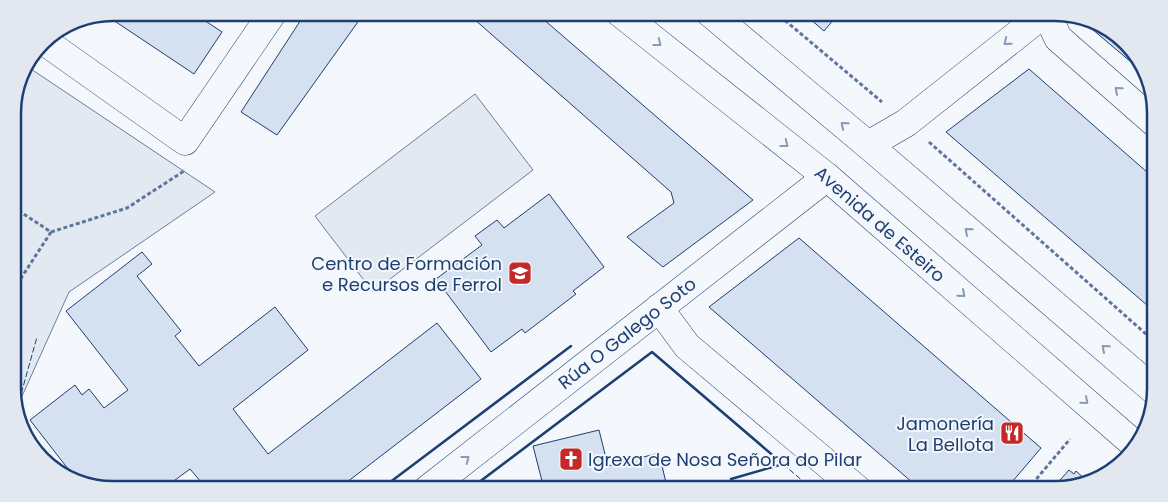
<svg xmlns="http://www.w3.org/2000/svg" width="1168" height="502" font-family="Poppins,sans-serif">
  <rect width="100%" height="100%" fill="#f4f7fb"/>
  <!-- green -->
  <g fill="#e3e9f0" stroke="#687fa3">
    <polygon points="25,65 215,192 69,292 18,405 15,409 13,106 23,69"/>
    <polygon points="475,94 533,170 373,292 315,216"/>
  </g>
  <!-- building -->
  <g fill="#d5e0f0" stroke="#1d3f73">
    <polygon points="113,12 192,12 222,32 194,74 104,14"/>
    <polygon points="306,12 365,12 277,135 241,112"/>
    <polygon points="466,12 535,12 753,200 663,267 627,237 674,203 671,192"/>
    <polygon points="802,12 840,12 824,31"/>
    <polygon points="1079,18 1093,20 1135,52 1144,73"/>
    <polygon points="1029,69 1155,179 1155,312 946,132"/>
    <polygon points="549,194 604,267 573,291 576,294 525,333 522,329 491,352 436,279 482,245 475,236 497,220 504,228"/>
    <polygon points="799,238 1041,448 1006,489 920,489 709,307"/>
    <polygon points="142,252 152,264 137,276 181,331 175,336 199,366 275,307 308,350 233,409 268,454 437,323 481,379 338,489 207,489 190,469 163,489 113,490 79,483 30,420 75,385 82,395 89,389 104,408 128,390 66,311"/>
    <polygon points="599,430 608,466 659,453 667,487 659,489 510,489 542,481 533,446"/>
    <polygon points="1069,470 1074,474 1076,471 1087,481 1061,489 1052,489"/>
  </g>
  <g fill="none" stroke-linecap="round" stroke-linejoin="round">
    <!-- minor casing -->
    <g stroke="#1d3f73" stroke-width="29">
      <g id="minor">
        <polyline points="1046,12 1058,38 1155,123"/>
        <polyline points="44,41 185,141 273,12"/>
        <polyline points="868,145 906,123 1046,12"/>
        <polyline points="659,308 687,346 857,489"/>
        <polyline points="428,489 827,177"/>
      </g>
    </g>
    <!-- major casing -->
    <g stroke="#1d3f73" stroke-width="29">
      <g id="major">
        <polyline points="619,12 827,177 1134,444"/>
        <polyline points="709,12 868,145 1155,391"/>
      </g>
    </g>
    <!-- path -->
    <g stroke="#5e769c" stroke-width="3" stroke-dasharray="4 2.5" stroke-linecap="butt">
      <polyline points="775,12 882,102"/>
      <polyline points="929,142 1155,342"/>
      <polyline points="13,207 51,232 14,289"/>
      <polyline points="51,232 127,208 184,171 184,169"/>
      <polyline points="1028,489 1070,439"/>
    </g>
    <!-- minor -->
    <use href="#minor" stroke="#f4f7fb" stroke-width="28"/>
    <!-- major -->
    <use href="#major" stroke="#f4f7fb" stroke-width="28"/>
    <!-- fence -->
    <g stroke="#1d3f73" stroke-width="1" stroke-dasharray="6 2.5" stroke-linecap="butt">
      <polyline points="15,409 18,405 37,337"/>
      <polyline points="783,464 812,489"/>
    </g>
    <!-- wall -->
    <g stroke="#1d3f73" stroke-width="2.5">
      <polyline points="381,489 571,346"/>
      <polyline points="470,489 652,352 783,464 731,479 734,489"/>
    </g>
  </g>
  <!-- one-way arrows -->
  <defs><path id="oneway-chevron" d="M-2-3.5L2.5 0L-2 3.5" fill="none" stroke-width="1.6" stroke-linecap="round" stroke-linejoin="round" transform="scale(1.25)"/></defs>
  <g stroke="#889bb7">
    <use href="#oneway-chevron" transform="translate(1007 42) rotate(141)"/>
    <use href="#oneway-chevron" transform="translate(658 43) rotate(38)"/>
    <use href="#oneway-chevron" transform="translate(1118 90) rotate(-139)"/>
    <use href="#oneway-chevron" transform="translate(844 125) rotate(-140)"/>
    <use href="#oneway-chevron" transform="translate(785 144) rotate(38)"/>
    <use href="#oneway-chevron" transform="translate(968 231) rotate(-139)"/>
    <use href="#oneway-chevron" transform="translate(962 294) rotate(41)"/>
    <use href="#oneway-chevron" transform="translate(1105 348) rotate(-139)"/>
    <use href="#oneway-chevron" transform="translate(1085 401) rotate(41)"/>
    <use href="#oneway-chevron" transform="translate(466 459) rotate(-38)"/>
  </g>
  <!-- icons -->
  <defs>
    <g id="school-square" transform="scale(1.25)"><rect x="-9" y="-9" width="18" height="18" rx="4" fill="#c62828" stroke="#f4f7fb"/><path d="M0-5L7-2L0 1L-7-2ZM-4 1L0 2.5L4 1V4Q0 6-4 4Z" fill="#fff"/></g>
    <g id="restaurant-square" transform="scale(1.25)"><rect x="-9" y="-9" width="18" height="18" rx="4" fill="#c62828" stroke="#f4f7fb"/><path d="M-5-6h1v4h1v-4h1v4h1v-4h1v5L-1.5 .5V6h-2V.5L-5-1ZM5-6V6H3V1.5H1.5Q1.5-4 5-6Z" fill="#fff"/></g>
    <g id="church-square" transform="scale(1.25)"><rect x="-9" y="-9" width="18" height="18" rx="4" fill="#c62828" stroke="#f4f7fb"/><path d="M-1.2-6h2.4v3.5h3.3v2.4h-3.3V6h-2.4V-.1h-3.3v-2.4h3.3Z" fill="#fff"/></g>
  </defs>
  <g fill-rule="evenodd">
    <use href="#school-square" x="520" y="273"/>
    <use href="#restaurant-square" x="1012" y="433"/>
    <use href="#church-square" x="571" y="459"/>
  </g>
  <g text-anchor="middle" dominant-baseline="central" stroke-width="4" stroke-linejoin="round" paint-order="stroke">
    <!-- street labels -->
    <g font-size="18" fill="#1d3f73" stroke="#f4f7fb">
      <text transform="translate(880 224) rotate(41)">Avenida de Esteiro</text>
      <text transform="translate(627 333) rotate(-38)">Rúa O Galego Soto</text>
    </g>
    <!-- poi labels -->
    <g font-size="18" fill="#1d3f73" stroke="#f4f7fb" text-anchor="end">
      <text x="502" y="263">Centro de Formación<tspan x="502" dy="21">e Recursos de Ferrol</tspan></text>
      <text x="994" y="423">Jamonería<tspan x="994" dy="21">La Bellota</tspan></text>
      <text x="588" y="459" text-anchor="start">Igrexa de Nosa Señora do Pilar</text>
    </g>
  </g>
  <!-- crop -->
  <path d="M0 0H1168V502H0ZM113 21H1055A92 92 0 0 1 1147 113V389A92 92 0 0 1 1055 481H113A92 92 0 0 1 21 389V113A92 92 0 0 1 113 21Z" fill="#e3e8f0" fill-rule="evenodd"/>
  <path fill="none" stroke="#1d3f73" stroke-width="2.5" d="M113 21H1055A92 92 0 0 1 1147 113V389A92 92 0 0 1 1055 481H113A92 92 0 0 1 21 389V113A92 92 0 0 1 113 21Z"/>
</svg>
